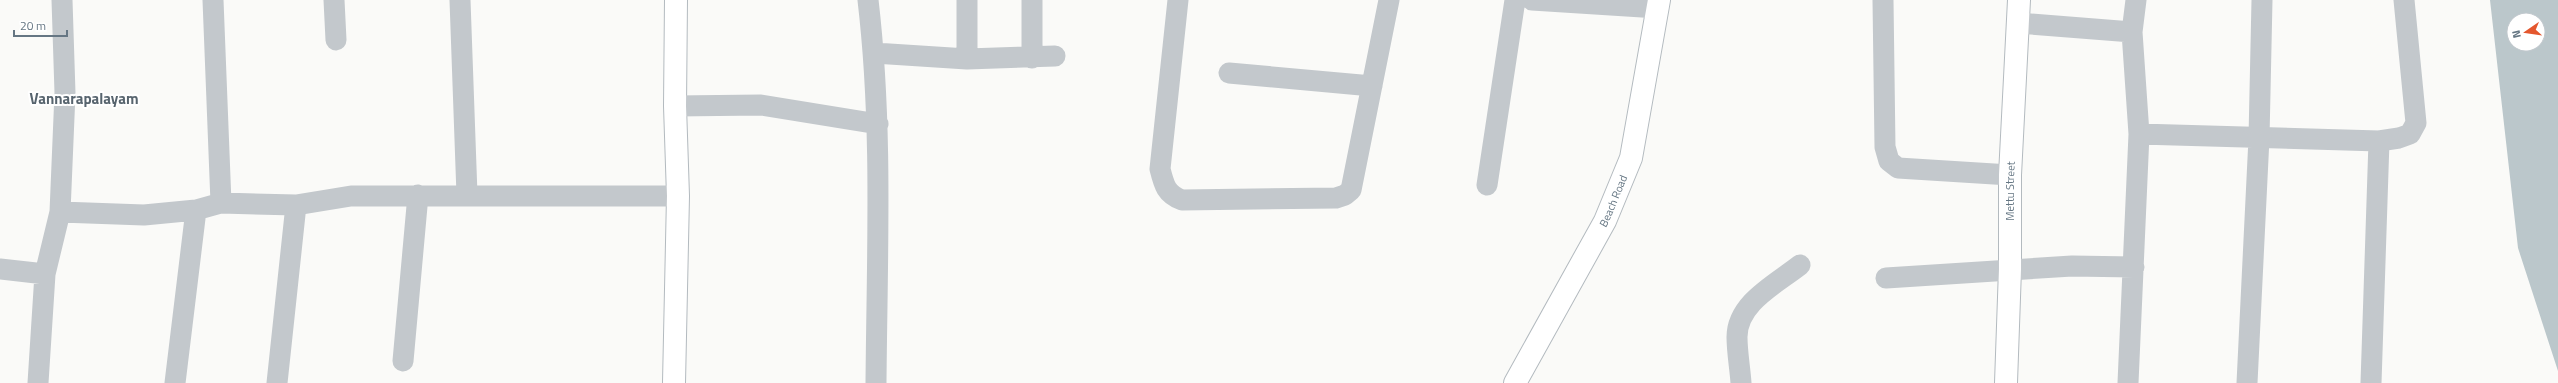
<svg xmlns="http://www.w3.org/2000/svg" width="2558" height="383" font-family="'Titillium Web',sans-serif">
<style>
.water{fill:#bbc7cb;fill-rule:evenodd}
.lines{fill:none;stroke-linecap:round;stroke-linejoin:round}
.secondary-casing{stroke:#b3babf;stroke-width:24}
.street{stroke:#c3c8cc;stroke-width:21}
.secondary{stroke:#fff;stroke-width:22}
.labels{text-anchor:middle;stroke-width:4;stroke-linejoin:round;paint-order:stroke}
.street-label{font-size:11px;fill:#657683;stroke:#fff}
.district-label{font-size:15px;font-weight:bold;fill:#57646e;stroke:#fff}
</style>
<rect width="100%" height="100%" fill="#fafaf8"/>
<path class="water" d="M2490,0H2558V371L2518,248ZM2514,20H2538V44H2514Z"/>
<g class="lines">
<g class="secondary-casing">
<g id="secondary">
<path d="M674,383L678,196L675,106L676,0"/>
<path id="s1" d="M1515,383L1605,221L1631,158L1659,0"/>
<path id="s2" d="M2006,383L2010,269V175L2019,0"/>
</g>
</g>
<path class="street" d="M213,0L221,203
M334,0L336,40
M460,0L467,195
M868,0C883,127 877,255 876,383
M967,0V59
M1032,0V58
M1178,0L1160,169C1164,185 1166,194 1182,200L1336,198L1345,195L1351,190L1389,0
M1532,0L1658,8
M1883,0L1885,147L1889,161L1898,168L2010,175
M2018,23L2132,32
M874,53L967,59L1055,56
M1229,73L1372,86
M675,106L761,105L878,124
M2139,134L2379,141L2399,138L2410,134L2416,123L2404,0
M1487,185L1515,0
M60,212L144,215L196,210L221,203L296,205L351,196H678
M0,269L45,274
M1886,278L2072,266L2134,267
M403,361L418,195
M38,383L45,274L60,212L65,93L62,0
M175,383L196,210
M277,383L296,205
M1741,383C1740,368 1737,352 1737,337C1737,303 1776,284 1800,265
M2128,383L2139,134L2132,32L2136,0
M2247,383L2259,138L2262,0
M2371,383L2379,141"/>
<use href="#secondary" class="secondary"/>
</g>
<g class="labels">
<g class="street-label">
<text dy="4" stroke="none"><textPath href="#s2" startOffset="192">Mettu Street</textPath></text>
<text dy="4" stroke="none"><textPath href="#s1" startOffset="207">Beach Road</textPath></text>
</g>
<g class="district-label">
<text x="84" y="104">Vannarapalayam</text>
</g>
</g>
<g transform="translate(2526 32) rotate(257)"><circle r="19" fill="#ffffff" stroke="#c1c8cd"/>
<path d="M0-3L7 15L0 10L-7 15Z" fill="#e4572e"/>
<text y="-6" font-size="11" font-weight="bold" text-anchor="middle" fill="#657683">N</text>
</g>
<path d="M14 30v6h53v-6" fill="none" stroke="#657683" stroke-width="2"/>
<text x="20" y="30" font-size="12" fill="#657683" stroke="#ffffff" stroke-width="3" paint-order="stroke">20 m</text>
</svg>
